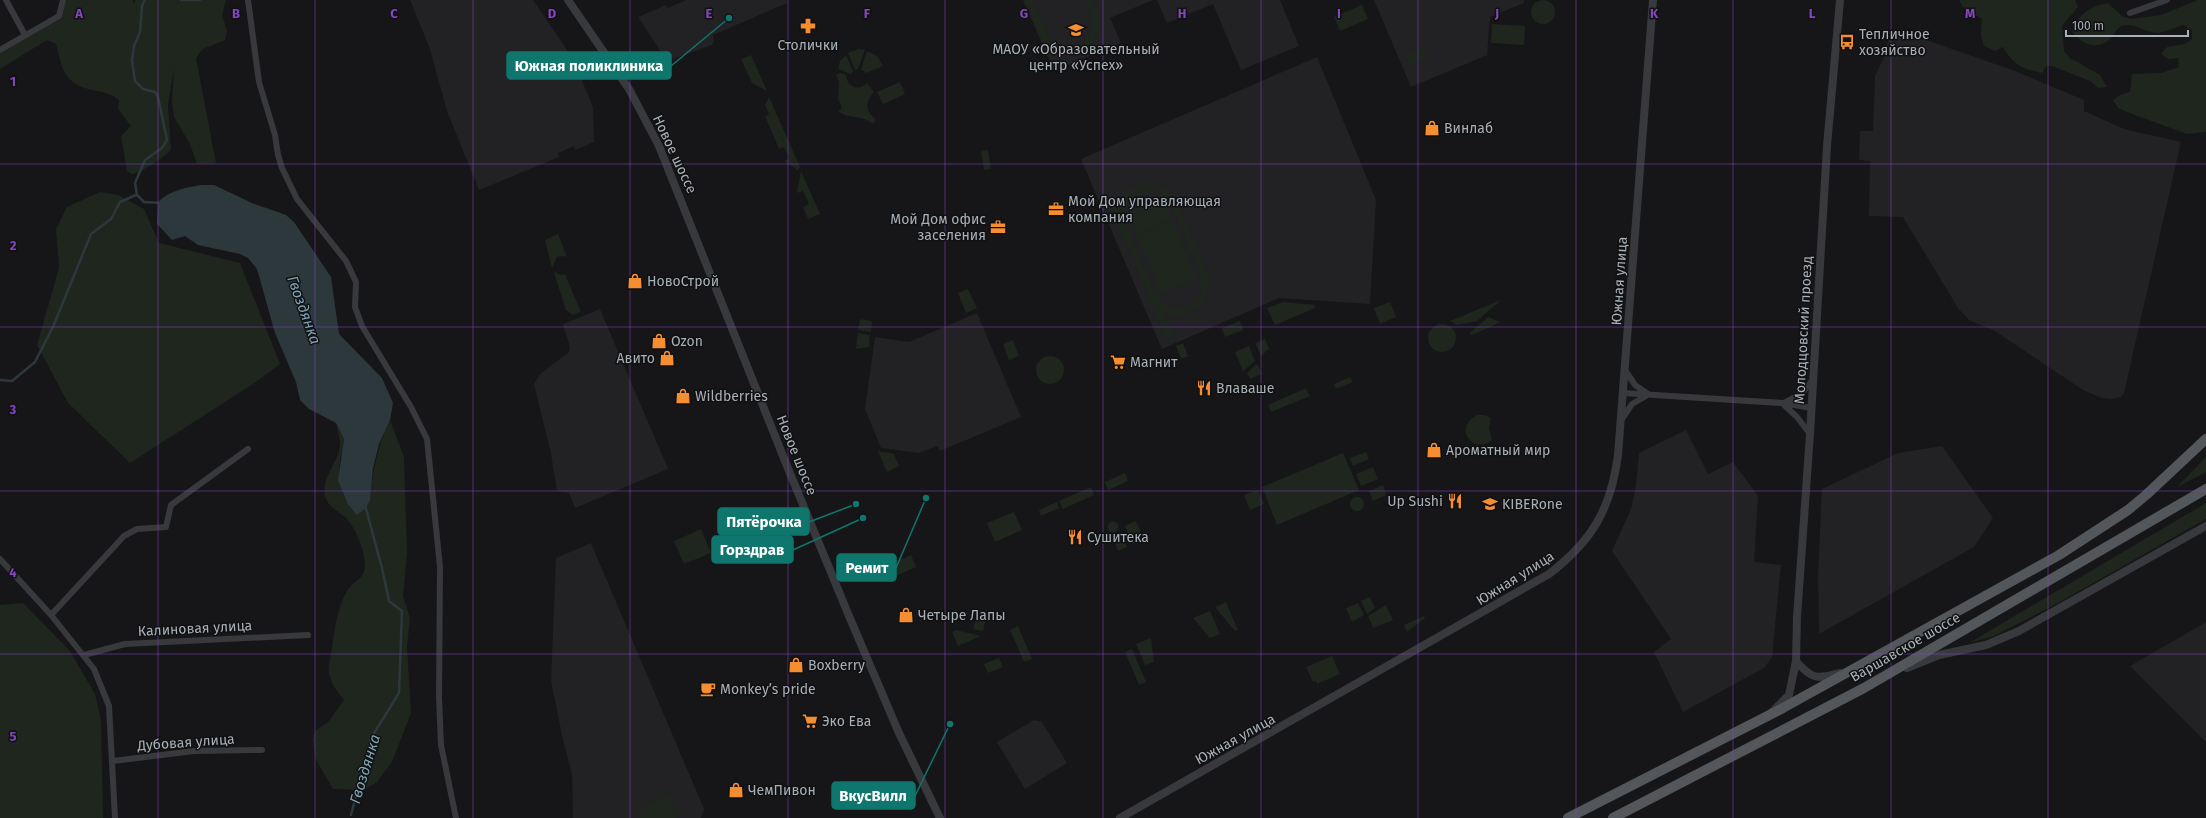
<svg xmlns="http://www.w3.org/2000/svg" width="2206" height="818" font-family="'Fira Sans',sans-serif">
<style>
.built{fill:#222225}
.green{fill:#1e261e;fill-rule:evenodd}
.water{fill:#2c383c}
.lines{fill:none;stroke-linecap:round;stroke-linejoin:round}
.stream{stroke:#2c383c;stroke-width:2.5}
.minor{stroke:#37393d;stroke-width:6}
.tertiary{stroke:#37393d;stroke-width:8}
.primary{stroke:#53575c;stroke-width:10}
.grid{fill:none;stroke:#8446be;stroke-width:1;stroke-opacity:0.55}
.labels{text-anchor:middle;stroke-width:3;stroke-linejoin:round;paint-order:stroke}
.poi-label{font-size:14px;fill:#a8b0b8;stroke:#111113;text-anchor:start}
.street-label{font-size:14px;fill:#a8b0b8;stroke:#111113}
.water-label{font-size:15px;font-style:italic;fill:#7ea5b4;stroke:#111113}
.grid-label{font-size:13px;text-anchor:middle;font-weight:bold;fill:#8446be;stroke:#111113;stroke-width:3;stroke-linejoin:round;paint-order:stroke}
.leader{fill:none;stroke:#0f766e;stroke-width:1.5}
.callout-dot{fill:#0f766e;stroke:#111113;stroke-width:1.5}
.callout{fill:#0f766e;stroke:#0f766e;stroke-width:1.5}
.callout-label{font-size:15px;text-anchor:middle;font-weight:bold;fill:#fff}
</style>
<rect width="100%" height="100%" fill="#161618"/>
<path class="built" d="M410,0H533L572,57L593,107L594,142L575,150L574,146L558,153L559,157L479,190L447,111L430,49Z
M686,0H786L787,3L713,35L714,39L712,45L667,61L638,17L666,5L668,8Z
M1023,0H1153L1110,18L1121,43L1054,71Z
M1157,0H1280L1299,46L1241,70L1213,4L1167,23Z
M1374,0H1524V3L1490,17L1487,55L1411,87Z
M1890,32L1918,37L2015,71L2084,100V111L2124,129L2181,142L2124,393L2121,397L2113,399L2102,398L2083,390L1995,331L1969,320L1958,308L1903,217L1869,216L1870,161L1859,160L1860,131H1873L1875,76L1884,57Z
M1317,57L1376,200L1370,304L1279,298L1162,349L1081,159Z
M600,309L668,469L575,508L569,493L557,491L551,454L534,384L540,374L569,352L570,347L563,324Z
M977,313L1021,417L940,451L937,446L919,453L881,448L865,409L875,337L909,342Z
M1686,430L1708,474L1733,462L1758,496L1754,562L1781,565L1772,657L1764,668L1683,712L1654,652L1671,639L1612,551L1631,509L1636,485L1639,453Z
M1942,446L1993,518L1974,547L1819,634L1818,574L1822,489L1898,453Z
M591,543L704,809L701,818H573L572,774L562,735L551,681L556,558Z
M2206,622V742L2130,666Z
M1034,720L1042,722L1067,763L1025,789L997,742Z"/>
<path class="green" d="M63,0H133V4L136,0H226L222,15L227,31L225,40L203,49L196,58L216,163L197,164L190,144L174,117L172,102L174,68L168,105L171,149C167,156 141,173 132,174L127,171L121,136L131,126L118,109L119,100C102,86 82,95 67,76C61,69 59,54 56,44L47,40L0,69V50L59,16Z
M1025,0H1031L1050,40C1066,53 1092,48 1093,23C1093,15 1089,7 1085,0H1092C1095,7 1099,13 1099,20C1101,48 1073,59 1052,49L1055,58L1051,60Z
M1959,0H2075L2078,7L2062,26L2064,51L2070,58L2100,75L2107,87L2098,88L2090,81L2052,66H2046L2042,73C2023,69 2013,65 2003,47L1995,51L1984,46L1981,35L1982,19L1963,7Z
M2198,0H2206V132L2187,134L2127,112L2118,108L2113,100L2120,95L2130,92L2132,74L2161,73L2179,67L2178,58L2168,59L2161,54L2167,47L2185,44L2192,39V30L2183,25C2175,27 2165,33 2156,33C2146,32 2137,25 2126,25C2117,26 2116,32 2111,38C2097,52 2081,44 2072,31C2077,15 2092,5 2108,3L2123,17L2132,19L2161,15Z
M1531 12a12 12 0 1 1 24 0a12 12 0 1 1-24 0Z
M1362,5L1368,19L1340,31L1334,17Z
M1492,24L1525,26L1524,45L1491,43Z
M1423,46L1428,58L1410,66L1405,54Z
M858,49L865,50L858,69L855,70L848,53Z
M867,51L877,56L883,66L866,73L861,69Z
M751,55L767,91L752,83L741,59Z
M846,55L853,71L851,74L838,69L840,61Z
M840,73L846,75C847,87 859,92 867,83L874,92C865,101 865,112 876,119L873,124C862,114 849,120 838,111L842,108L838,99L839,81L836,75Z
M900,82L905,94L883,104L877,92Z
M769,97L800,167L798,170L784,161L789,158L784,147L779,149L765,116L769,114L765,105Z
M988,150L991,169L984,170L981,151Z
M801,171L820,214L808,219L803,207L809,204L803,191L797,193Z
M1145,183L1162,186L1174,195L1208,274C1212,303 1193,323 1164,314L1173,336L1166,339L1108,200L1116,197L1119,203L1129,189ZM1149,191L1159,193L1170,202L1201,276V293C1190,310 1171,313 1157,297C1150,280 1123,225 1125,211C1127,198 1138,192 1149,191Z
M100,192L118,195L144,209L159,243L240,263L280,364L256,382L130,463L68,403L37,345L59,268L56,229L67,207Z
M1164,199L1172,219L1137,235L1128,214Z
M1173,221L1197,278L1161,293L1137,236Z
M558,234L567,257L562,256L557,257L552,268L545,240Z
M556,272L560,275L565,274L581,312L573,315L566,310L554,273Z
M968,289L977,308L966,313L958,293Z
M1501,300L1477,321L1457,325L1450,321Z
M1283,302L1314,305L1315,308L1275,325L1267,308Z
M1390,302L1396,317L1380,324L1374,308Z
M1488,317L1501,322L1472,335L1470,333Z
M860,319L872,321L871,332L858,330Z
M1240,321L1243,330L1225,337L1222,328Z
M1428 338a14 14 0 1 1 28 0a14 14 0 1 1-28 0Z
M858,333L870,335L869,347L856,349Z
M1265,339L1269,349L1261,356L1255,343Z
M1013,340L1019,356L1009,360L1003,344Z
M1183,343L1188,356L1181,359L1176,346Z
M1249,346L1255,361L1243,371L1235,352Z
M1036 370a14 14 0 1 1 28 0a14 14 0 1 1-28 0Z
M1257,364L1262,374L1250,379L1247,373Z
M1350,377L1353,382L1336,389L1334,384Z
M1306,388L1310,396L1271,412L1268,405Z
M1477,415H1484L1491,418L1489,428L1492,440C1474,456 1452,428 1477,415Z
M390,420L404,457L407,553L403,596L410,618L407,647L411,713L392,762L377,782L364,790L333,789L315,758L313,739L315,731L329,721L344,700C339,693 332,686 330,677C327,669 330,662 331,653C335,631 336,609 348,589C353,582 364,578 365,568C366,554 356,528 346,518C339,512 330,508 326,499C319,481 337,464 340,447C341,440 337,430 336,423L344,439C339,467 335,476 347,503L370,500C373,469 377,448 390,420Z
M878,451L894,454L899,466L887,472Z
M1366,452L1369,459L1353,466L1350,458Z
M1343,453L1359,490L1277,525L1262,487Z
M2206,457V472L2177,487Z
M1373,467L1378,479L1361,486L1356,474Z
M1125,473L1128,481L1108,490L1105,482Z
M1383,485L1386,495L1373,501L1369,491Z
M1091,487L1094,495L1063,509L1059,501Z
M1258,490L1264,504L1250,510L1244,495Z
M1350 504a7 7 0 1 1 14 0a7 7 0 1 1-14 0Z
M1057,502L1059,508L1041,516L1039,510Z
M2206,503V519L2058,603L1994,636L1969,643Z
M1014,512L1022,530L995,542L987,523Z
M1136,521L1143,539L1132,544L1125,526Z
M1107.5 527a5.5 5.5 0 1 1 11 0a5.5 5.5 0 1 1-11 0Z
M701,529L711,553L684,564L674,541Z
M1121,532L1127,547L1118,551L1112,536Z
M911,555L916,567L893,577L898,561Z
M1370,597L1375,608L1367,614L1361,601Z
M1226,602L1238,630L1235,631L1215,607Z
M23,603L70,651L95,694L101,720L103,818H0V605Z
M1358,603L1364,615L1352,622L1346,608Z
M1386,605L1393,620L1373,628L1368,616Z
M1210,611L1220,634L1210,638L1193,618Z
M982,612L987,613L983,631L973,629L976,618Z
M1424,616L1425,618L1407,632L1404,625Z
M1018,626L1032,659L1024,662L1010,630Z
M956,630L981,636L958,646L952,632Z
M1151,638L1154,662L1145,665L1136,644Z
M1132,649L1146,682L1139,685L1125,652Z
M1332,656L1340,674L1317,684L1316,681L1313,682L1306,667Z
M999,658L1003,667L988,673L984,664Z
M668,793L681,815L676,818H640L637,812Z"/>
<path class="water" d="M201,185H214L252,203L286,215L294,222L331,277L339,334L382,378L393,403L390,420L379,444L373,468L370,500L366,508L357,515L347,503L338,480L344,439L336,423L309,409L300,400L296,382L275,333L257,269L248,258L240,254L198,245L185,236L172,240L157,224L158,202C170,190 185,188 201,185Z"/>
<g class="lines">
<path class="stream" d="M145,0L142,6L140,32L134,46L132,61L135,81L143,89L155,92L158,97L167,140L162,148L145,160L135,183L137,195L144,202L161,203
M181,0H200
M0,380L12,381L35,362L53,327L91,234L111,219L120,202L136,195
M351,815L371,738L399,693L402,611L389,601L382,568L365,505"/>
<path class="minor" d="M6,0L25,35
M248,0L259,82L275,135L278,155L282,168L297,199L346,261L356,282L355,307L362,326L411,407L427,439L440,567L439,697L441,745L456,818
M2130,13L2167,0
M0,50L59,16L63,0
M1625,370L1635,385L1648,394
M1623,393L1782,403L1812,408
M1784,403L1801,394L1812,381
M1783,404L1797,417L1810,434
M1622,419L1632,404L1646,396
M0,559L51,615L94,669L109,706L115,818
M51,615L124,536L137,529L166,527L171,505L248,449
M84,655L125,644L308,635
M113,761L194,751L262,750"/>
<path class="tertiary" d="M568,0L629,89L659,146L787,466L849,616L899,733L940,818
M1796,661C1812,680 1817,679 1840,673
M1907,668L1939,655L1986,645L2019,631L2206,526
M1772,712L1789,695L1796,661L1797,617L1810,434L1827,146L1840,0
M1120,818L1549,574C1592,541 1611,509 1618,455L1653,0"/>
<path class="primary" d="M1568,818L1783,708L2059,555L2128,510L2146,495L2206,439
M1613,818L1864,688L2206,489"/>
</g>
<path class="grid" d="M158,0V818M315,0V818M473,0V818M630,0V818M788,0V818M945,0V818M1103,0V818M1261,0V818M1418,0V818M1576,0V818M1733,0V818M1891,0V818M2048,0V818M0,164H2206M0,327H2206M0,491H2206M0,654H2206"/>
<defs>
<g id="pharmacy-bare" transform="scale(1.2)"><path d="M-2-6h4v4h4v4h-4v4h-4v-4h-4v-4h4Z" fill="#f58e31" stroke="#111113" stroke-width="2.5" paint-order="stroke"/></g>
<g id="school-bare" transform="scale(1.2)"><path d="M0-5L7-2L0 1L-7-2ZM-4 1L0 2.5L4 1V4Q0 6-4 4Z" fill="#f58e31" stroke="#111113" stroke-width="2.5" paint-order="stroke"/></g>
<g id="bus-bare" transform="scale(1.2)"><path d="M-5-6H5V4H4V6H2V4H-2V6H-4V4H-5ZM-3.5-4V0h7V-4ZM-3.5 1.2v1.5H-2V1.2ZM2 1.2v1.5H3.5V1.2Z" fill="#f58e31" stroke="#111113" stroke-width="2.5" paint-order="stroke"/></g>
<g id="shop-bare" transform="scale(1.2)"><path d="M-5-2.5h2.3a2.7 3.5 0 0 1 5.4 0H5L5.5 6h-11ZM-1.5-2.5h3a1.5 2.3 0 0 0-3 0Z" fill="#f58e31" stroke="#111113" stroke-width="2.5" paint-order="stroke"/></g>
<g id="office-bare" transform="scale(1.2)"><path d="M-6-3h4V-5.5h4V-3h4V5H-6ZM-1-4.5V-3h2v-1.5ZM-6 0V1H6V0Z" fill="#f58e31" stroke="#111113" stroke-width="2.5" paint-order="stroke"/></g>
<g id="supermarket-bare" transform="scale(1.2)"><path d="M-6-5.5h2.5l.6 2H6L4.5 2H-2.5L-4.4-4H-6ZM-1.5 3.2a1.3 1.3 0 1 0 .1 0ZM3 3.2a1.3 1.3 0 1 0 .1 0Z" fill="#f58e31" stroke="#111113" stroke-width="2.5" paint-order="stroke"/></g>
<g id="restaurant-bare" transform="scale(1.2)"><path d="M-5-6h1v4h1v-4h1v4h1v-4h1v5L-1.5 .5V6h-2V.5L-5-1ZM5-6V6H3V1.5H1.5Q1.5-4 5-6Z" fill="#f58e31" stroke="#111113" stroke-width="2.5" paint-order="stroke"/></g>
<g id="cafe-bare" transform="scale(1.2)"><path d="M-5.5-4.5H6V0H3Q3 3.5 0 3.5H-2.5Q-5.5 3.5-5.5 0ZM3-3.2v2h1.7v-2ZM-6 4.5H4V6H-6Z" fill="#f58e31" stroke="#111113" stroke-width="2.5" paint-order="stroke"/></g>
</defs>
<g fill-rule="evenodd">
<use href="#pharmacy-bare" x="808" y="26"/>
<use href="#school-bare" x="1076" y="30"/>
<use href="#bus-bare" x="1847" y="42"/>
<use href="#shop-bare" x="1432" y="128"/>
<use href="#office-bare" x="1056" y="209"/>
<use href="#office-bare" x="998" y="227"/>
<use href="#shop-bare" x="635" y="281"/>
<use href="#shop-bare" x="659" y="341"/>
<use href="#shop-bare" x="667" y="358"/>
<use href="#supermarket-bare" x="1118" y="362"/>
<use href="#restaurant-bare" x="1204" y="388"/>
<use href="#shop-bare" x="683" y="396"/>
<use href="#shop-bare" x="1434" y="450"/>
<use href="#restaurant-bare" x="1455" y="501"/>
<use href="#school-bare" x="1490" y="504"/>
<use href="#restaurant-bare" x="1075" y="537"/>
<use href="#shop-bare" x="906" y="615"/>
<use href="#shop-bare" x="796" y="665"/>
<use href="#cafe-bare" x="708" y="689"/>
<use href="#supermarket-bare" x="810" y="721"/>
<use href="#shop-bare" x="736" y="790"/>
</g>
<g class="labels">
<g class="poi-label">
<text x="1859" y="39">Тепличное<tspan x="1859" dy="16">хозяйство</tspan></text>
<text x="808" y="50" text-anchor="middle">Столички</text>
<text x="1076" y="54" text-anchor="middle">МАОУ «Образовательный<tspan x="1076" dy="16">центр «Успех»</tspan></text>
<text x="1444" y="133">Винлаб</text>
<text x="1068" y="206">Мой Дом управляющая<tspan x="1068" dy="16">компания</tspan></text>
<text x="986" y="224" text-anchor="end">Мой Дом офис<tspan x="986" dy="16">заселения</tspan></text>
<text x="647" y="286">НовоСтрой</text>
<text x="671" y="346">Ozon</text>
<text x="655" y="363" text-anchor="end">Авито</text>
<text x="1130" y="367">Магнит</text>
<text x="1216" y="393">Влаваше</text>
<text x="695" y="401">Wildberries</text>
<text x="1446" y="455">Ароматный мир</text>
<text x="1443" y="506" text-anchor="end">Up Sushi</text>
<text x="1502" y="509">KIBERone</text>
<text x="1087" y="542">Сушитека</text>
<text x="918" y="620">Четыре Лапы</text>
<text x="808" y="670">Boxberry</text>
<text x="720" y="694">Monkey’s pride</text>
<text x="822" y="726">Эко Ева</text>
<text x="748" y="795">ЧемПивон</text>
</g>
<g class="street-label">
<text transform="translate(675 154) rotate(65)" y="5">Новое шоссе</text>
<text transform="translate(1619 281) rotate(-86)" y="5">Южная улица</text>
<text transform="translate(1803 330) rotate(-87)" y="5">Молодцовский проезд</text>
<text transform="translate(797 455) rotate(68)" y="5">Новое шоссе</text>
<text transform="translate(1515 578) rotate(-32)" y="5">Южная улица</text>
<text transform="translate(195 628) rotate(-3)" y="5">Калиновая улица</text>
<text transform="translate(1905 647) rotate(-30)" y="5">Варшавское шоссе</text>
<text transform="translate(1235 739) rotate(-29)" y="5">Южная улица</text>
<text transform="translate(186 742) rotate(-4)" y="5">Дубовая улица</text>
</g>
<g class="water-label">
<text transform="translate(304 310) rotate(70)" y="5">Гвоздянка</text>
<text transform="translate(365 769) rotate(-73)" y="5">Гвоздянка</text>
</g>
</g>
<g class="grid-label">
<text x="79" y="18">A</text>
<text x="236" y="18">B</text>
<text x="394" y="18">C</text>
<text x="552" y="18">D</text>
<text x="709" y="18">E</text>
<text x="867" y="18">F</text>
<text x="1024" y="18">G</text>
<text x="1182" y="18">H</text>
<text x="1339" y="18">I</text>
<text x="1497" y="18">J</text>
<text x="1654" y="18">K</text>
<text x="1812" y="18">L</text>
<text x="1970" y="18">M</text>
<text x="13" y="86">1</text>
<text x="13" y="250">2</text>
<text x="13" y="414">3</text>
<text x="13" y="577">4</text>
<text x="13" y="741">5</text>
</g>
<path class="leader" d="M729 18L671 66M856 504L809 522M863 518L793 550M926 498L896 568M950 724L915 796"/>
<g class="callout-dot">
<circle cx="729" cy="18" r="4"/>
<circle cx="856" cy="504" r="4"/>
<circle cx="863" cy="518" r="4"/>
<circle cx="926" cy="498" r="4"/>
<circle cx="950" cy="724" r="4"/>
</g>
<g class="callout">
<rect x="507" y="52" width="164" height="27" rx="4"/>
<rect x="718" y="508" width="91" height="27" rx="4"/>
<rect x="712" y="536" width="81" height="27" rx="4"/>
<rect x="837" y="554" width="59" height="27" rx="4"/>
<rect x="832" y="782" width="83" height="27" rx="4"/>
</g>
<g class="callout-label">
<text x="589" y="71">Южная поликлиника</text>
<text x="764" y="527">Пятёрочка</text>
<text x="752" y="555">Горздрав</text>
<text x="867" y="573">Ремит</text>
<text x="873" y="801">ВкусВилл</text>
</g>
<path d="M2066 30v6h122v-6" fill="none" stroke="#a8b0b8" stroke-width="2"/>
<text x="2072" y="30" font-size="12" fill="#a8b0b8" stroke="#111113" stroke-width="3" paint-order="stroke">100 m</text>
</svg>
